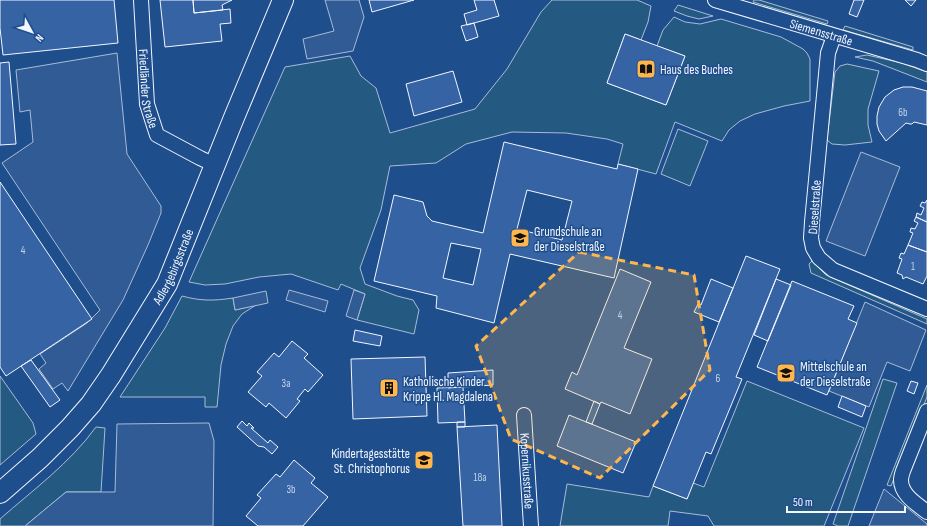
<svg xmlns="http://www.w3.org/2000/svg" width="927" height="526" font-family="'Sofia Sans Condensed',sans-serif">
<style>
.green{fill:#245a82;stroke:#a8bbd7}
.parking{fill:#305b95;stroke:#a8bbd7}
.building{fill:#3563a3;stroke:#f2f6ff;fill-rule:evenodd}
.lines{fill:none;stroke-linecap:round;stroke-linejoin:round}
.street-casing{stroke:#f2f6ff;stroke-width:16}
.secondary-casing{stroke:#f2f6ff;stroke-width:22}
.street{stroke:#1f4e8c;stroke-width:14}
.secondary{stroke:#1f4e8c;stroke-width:20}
.marked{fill:#ffb74d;fill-opacity:0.2;stroke:#ffb74d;stroke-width:3;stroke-dasharray:8 5;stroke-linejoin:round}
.labels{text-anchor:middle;stroke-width:3;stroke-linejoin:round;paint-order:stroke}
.number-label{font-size:11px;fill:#c3d1e8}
.street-label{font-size:13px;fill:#f2f6ff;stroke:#1f4e8c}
.poi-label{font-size:13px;fill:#f2f6ff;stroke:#1f4e8c;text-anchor:start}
</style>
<rect width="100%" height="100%" fill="#1f4e8c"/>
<path class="green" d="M552,0H637L651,6L648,22L641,40L625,34L607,83L666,105L685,56L657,46L663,30L674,17L685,22L700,24L721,19L781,37L803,49L807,53L810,59V101L784,106L755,114L740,121L729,130L722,141L675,122L656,174L618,164L623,144L607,139L566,133L512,132L466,144L436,163L390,166L381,210L360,268L365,284L397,296L413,300L419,310L414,334L357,320L365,294L341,284L338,290L291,274L259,277L225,284L205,285L189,282L285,67L350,56L361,76L376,88L390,133L475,109L507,69L541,12Z
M754,0H759L828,21L827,24L753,2Z
M678,5L713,16L699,19L687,16L674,11Z
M845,26L913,47V50L843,30Z
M867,55L902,63L927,72V82L873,61L855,57Z
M847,64L879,71L868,109V125L872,142L845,145L832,144L827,140L835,72L840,66Z
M678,129L708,141L690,186L661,174Z
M812,261L826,275L927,319V324L811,273L809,264Z
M182,296C200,301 214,301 233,298L235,310L256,305L242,314L233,326L226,344L221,365L217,407H205V397H120L165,328Z
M0,376L33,423L36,434L0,465Z
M883,379L897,383L848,526H838L833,524Z
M747,381L864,428L824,526H714L708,516L670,511L668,526H560L567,484L649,497L653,486L687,499L693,483L704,487Z
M927,385V397L891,486L887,485Z
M96,427L105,428L101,492H66L25,526H0V519C33,490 70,463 96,427Z"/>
<path class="parking" d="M325,0H359L364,17L353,51L307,59L303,39L334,31Z
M117,53L127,154L161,206V213L148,245L123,300L68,391L62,383L53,389L39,369L46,363L40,354L87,323L100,310L2,163L33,142L30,110L20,112L16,70Z
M861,152L900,167L865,256L826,241Z
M289,290L328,301L325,312L286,300Z
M354,290L365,294L357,320L346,316Z
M266,291L268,303L235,310L233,298Z
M865,302L926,330L910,371L887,362L869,407L829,391Z
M209,423L214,441L213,526H25L66,492H115L117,424Z
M884,489L927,524V526H869Z"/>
<path class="building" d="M0,0H114L118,43L3,55L0,28Z
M160,0H193L194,13L230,9L231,23L220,24L222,41L165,47Z
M193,0H232L222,5L223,10L194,13Z
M369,0H414L372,12Z
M474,0H494L499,16L467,25L464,14L477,10Z
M854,0H864L857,17L849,14Z
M905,0H916L911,6Z
M474,23L478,37L466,41L461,26Z
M625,34L685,56L666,105L607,83Z
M9,62L16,144L0,145V63Z
M453,71L462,102L414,116L406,84Z
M903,87H912L927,91V125L914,122L912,124H910L906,123L886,141L879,131L877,124V116L879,107L885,97L894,90Z
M504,142L617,169L618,164L638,169L614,278L510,254L494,323L436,308L437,296L374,281L394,195L423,202L427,216L432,221L483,233ZM527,190L572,201L562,240L517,229ZM451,243L481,249L473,285L443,278Z
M0,182L92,319L6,376L0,367Z
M927,200V222L916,217L917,213L921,215L924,208L920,206L922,202L925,203Z
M916,217L927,222V252L908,245L913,233L910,232L911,228L915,229L918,223L914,221Z
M908,245L927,252V276L923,284L906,277L903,279L902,275L897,273L902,259L899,258L901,253L904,254Z
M746,256L780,269L736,377L742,379L711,454L706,452L687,499L653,486Z
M620,269L651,282L624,348L652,359L630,414L601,402L600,404L565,389L572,372L577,375Z
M711,279L733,288L719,322L694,312L698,304L701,305Z
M776,279L791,285L768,341L754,335Z
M792,281L854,306L848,319L857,323L827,395L757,367Z
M355,330L382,336L380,346L353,341Z
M292,341L308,354L304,358L323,375L308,392L305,389L297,399L300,401L286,418L269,403L266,407L248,392L262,376L257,372L274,353L279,357Z
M425,357L427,416L353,419L351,359Z
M31,360L60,400L50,407L21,366Z
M493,370V385L448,388V373Z
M911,381L918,383L914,394L907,391Z
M463,387L465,422L438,423L437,388Z
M842,396L866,406L862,417L838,407Z
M594,401L600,404L592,424L586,422Z
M569,415L636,442L623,473L557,446Z
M242,421L247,426L249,423L254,428H251L268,443L270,440L278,447L272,454L264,447L258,446L237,427Z
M457,422H465V427H457Z
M497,425L502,526H463L457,427Z
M294,460L315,478L311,483L328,497L303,526H258L246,516L261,498L257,495L276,474L280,477Z"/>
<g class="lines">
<g class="street-casing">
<g id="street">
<path id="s1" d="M141,0L147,104L157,135L200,158L215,165"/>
<path id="s2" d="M715,0L917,60L927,64"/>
<path d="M834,36L828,53L812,222L811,238L813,248L819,258L833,270L927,309"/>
<path d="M927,411L903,471C902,474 901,477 901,480C901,495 917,504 927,512"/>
<path id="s3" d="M524,415L531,526"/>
</g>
</g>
<g class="secondary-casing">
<g id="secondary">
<path id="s4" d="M0,493L40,458L70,428L91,404L111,375L167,284L233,120L283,0"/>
</g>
</g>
<use href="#street" class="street"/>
<use href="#secondary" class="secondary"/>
</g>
<path class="marked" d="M579,252L694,275L710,370L600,478L511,439L476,346Z"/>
<defs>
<g id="library-square" transform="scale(1)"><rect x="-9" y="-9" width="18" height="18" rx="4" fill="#ffb74d" stroke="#1f4e8c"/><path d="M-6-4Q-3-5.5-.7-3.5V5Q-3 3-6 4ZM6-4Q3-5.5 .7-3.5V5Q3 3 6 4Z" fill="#111"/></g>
<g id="school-square" transform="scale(1)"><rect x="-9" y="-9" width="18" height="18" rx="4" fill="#ffb74d" stroke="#1f4e8c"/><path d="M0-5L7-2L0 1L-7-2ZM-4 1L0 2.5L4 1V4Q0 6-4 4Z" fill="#111"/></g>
<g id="building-square" transform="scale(1)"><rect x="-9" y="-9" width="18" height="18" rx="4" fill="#ffb74d" stroke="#1f4e8c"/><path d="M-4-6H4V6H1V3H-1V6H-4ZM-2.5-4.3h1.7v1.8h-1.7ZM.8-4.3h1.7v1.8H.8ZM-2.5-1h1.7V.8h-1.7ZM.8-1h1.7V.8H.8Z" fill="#111"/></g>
</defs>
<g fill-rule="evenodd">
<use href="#library-square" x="646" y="69"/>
<use href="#school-square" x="520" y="238"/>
<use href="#school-square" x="786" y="373"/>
<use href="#building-square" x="389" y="388"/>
<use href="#school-square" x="424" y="460"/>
</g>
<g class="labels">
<g class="number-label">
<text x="903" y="116">6b</text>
<text x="23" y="254">4</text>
<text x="913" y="270">1</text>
<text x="620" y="319">4</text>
<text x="718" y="382">6</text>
<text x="286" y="387">3a</text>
<text x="480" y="481">18a</text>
<text x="291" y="493">3b</text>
</g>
<g class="street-label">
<text dy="5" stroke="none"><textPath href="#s2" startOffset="111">Siemensstraße</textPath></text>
<text dy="5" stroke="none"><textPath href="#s1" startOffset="89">Friedländer Straße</textPath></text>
<text transform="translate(814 207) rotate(-86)" y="5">Dieselstraße</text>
<text dy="5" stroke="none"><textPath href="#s4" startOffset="288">Adlergebirgsstraße</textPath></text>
<text dy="5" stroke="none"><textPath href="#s3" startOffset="56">Kopernikusstraße</textPath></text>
</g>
<g class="poi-label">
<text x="660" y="74">Haus des Buches</text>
<text x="534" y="236">Grundschule an<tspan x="534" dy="15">der Dieselstraße</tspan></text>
<text x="800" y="371">Mittelschule an<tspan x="800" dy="15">der Dieselstraße</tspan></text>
<text x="403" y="386">Katholische Kinder<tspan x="403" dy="15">Krippe Hl. Magdalena</tspan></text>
<text x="410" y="458" text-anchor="end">Kindertagesstätte<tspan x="410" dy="15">St. Christophorus</tspan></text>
</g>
</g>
<g transform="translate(32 32) rotate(130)" stroke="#1f4e8c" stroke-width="3" paint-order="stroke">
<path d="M0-3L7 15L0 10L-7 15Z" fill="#f2f6ff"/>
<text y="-6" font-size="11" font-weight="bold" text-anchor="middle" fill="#f2f6ff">N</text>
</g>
<path d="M787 506v6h118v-6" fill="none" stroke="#f2f6ff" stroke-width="2"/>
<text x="793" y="506" font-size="12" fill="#f2f6ff" stroke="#1f4e8c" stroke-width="3" paint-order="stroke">50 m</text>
</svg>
